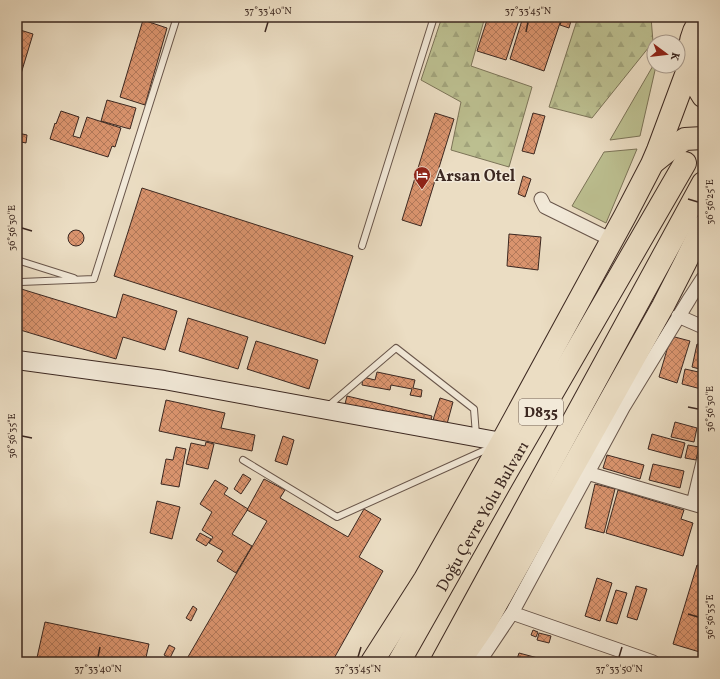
<svg xmlns="http://www.w3.org/2000/svg" width="720" height="679" font-family="Vollkorn,serif">
<style>
.green{fill:#bcbf90;stroke:#7c7458}
.forest{fill:url(#forest-firs);stroke:#7c7458}
.building{fill:url(#building-cross-hatch);stroke:#3c2821}
.lines{fill:none;stroke-linecap:round;stroke-linejoin:round}
.lane-casing{stroke:#68554a;stroke-width:8}
.street-casing{stroke:#68554a;stroke-width:15}
.secondary-casing{stroke:#3c2821;stroke-width:20}
.highway-casing{stroke:#3c2821;stroke-width:24}
.lane{stroke:#f2e9d8;stroke-width:6}
.street{stroke:#f2e9d8;stroke-width:13}
.secondary{stroke:#f2e9d8;stroke-width:18}
.highway{stroke:#ebddc3;stroke-width:22}
.ticks{fill:none;stroke:#3c2821;stroke-width:1.5}
.labels{text-anchor:middle;stroke-width:3;stroke-linejoin:round;paint-order:stroke}
.shield{fill:#f2e9d8;stroke:#736258;stroke-width:1}
.shield-label{font-size:15px;font-weight:bold;fill:#3c2821}
.poi-label{font-size:16px;font-weight:bold;fill:#3c2821;stroke:#f2e9d8;text-anchor:start}
.street-label{font-size:16px;fill:#3c2821;stroke:#f2e9d8}
.neatline{fill:none;stroke:#3c2821;stroke-width:1.5}
.ticks-label{font-size:10px;text-anchor:middle;fill:#3c2821}
</style>
<defs>
<pattern id="forest-firs" width="22" height="20" patternUnits="userSpaceOnUse"><rect width="22" height="20" fill="#bcbf90"/><path d="M5 1l3.5 6h-7zM16 11l3.5 6h-7z" fill="#a2a47c"/></pattern>
<pattern id="building-cross-hatch" width="8" height="8" patternUnits="userSpaceOnUse"><rect width="8" height="8" fill="#da946e"/><path d="M0 0l8 8M0 8l8-8" fill="none" stroke="#b2795a"/></pattern>
</defs>
<rect width="100%" height="100%" fill="#ebddc3"/>
<filter id="stains"><feTurbulence type="fractalNoise" baseFrequency=".005" numOctaves="4"/><feColorMatrix values="0 0 0 0 .2 0 0 0 0 .09 0 0 0 0 .02 0 0 0 .5 -.17"/></filter>
<radialGradient id="worn" r=".72"><stop offset=".6" stop-color="#630" stop-opacity="0"/><stop offset="1" stop-color="#630" stop-opacity=".3"/></radialGradient>
<path class="green" d="M654,64V66H656L640,136L610,140Z
M637,149L606,223L572,206L604,152Z"/>
<path class="forest" d="M442,17H485L471,66L532,87L509,167L451,150L461,102L421,80Z
M578,17H651L653,42L592,118L549,107Z"/>
<path class="building" d="M143,17H161L160,22Z
M488,17H520L506,60L477,51Z
M523,17H562L544,71L510,59Z
M563,17H572L569,28L560,25Z
M143,20L167,28L145,105L120,97Z
M17,29L33,34L17,87Z
M107,100L136,108L130,129L101,121Z
M61,111L79,117L73,136L80,138L87,117L121,128L115,147L112,146L108,157L50,139L55,123L56,124Z
M435,113L454,119L421,226L402,220Z
M533,113L545,116L534,154L522,151Z
M18,133L27,135L26,143L17,141Z
M523,176L531,179L525,197L518,194Z
M142,188L353,256L325,344L114,276Z
M68 238a8 8 0 1 1 16 0a8 8 0 1 1-16 0Z
M509,234L541,237L538,270L507,266Z
M18,288L116,318L123,294L177,311L165,350L123,337L116,359L17,329Z
M188,318L248,337L238,369L179,351Z
M671,336L690,341L677,383L659,377Z
M256,341L318,360L309,389L247,369Z
M697,344L703,345V370L692,367Z
M685,369L703,373V379L701,389L682,384Z
M377,372L415,380L413,388L422,390L421,397L410,395L412,389L391,385L390,390L362,385L363,377L375,380Z
M347,396L432,416L430,424L345,404Z
M440,398L453,402L447,424L433,420Z
M166,400L225,413L221,428L255,435L252,451L159,431Z
M675,422L697,428L694,442L671,437Z
M652,434L685,443L681,458L648,449Z
M283,436L294,440L287,465L275,461Z
M206,442L214,444L208,469L186,464L191,443L205,446Z
M688,445L699,447L696,460L685,458Z
M176,447L186,449L179,487L161,484L166,459L173,460Z
M607,455L644,465L640,479L603,468Z
M653,464L684,471L680,488L649,480Z
M243,474L251,479L241,494L234,489Z
M264,479L285,490L280,498L348,537L364,509L381,519L359,557L383,571L332,662H185L267,521L247,510Z
M215,480L228,488L224,494L248,509L232,534L252,546L236,573L217,561L223,551L209,543L213,537L202,530L212,512L200,504Z
M595,484L615,489L604,533L585,528Z
M618,490L684,510L681,519L693,523L683,556L606,533Z
M157,501L180,507L172,539L150,533Z
M200,533L211,539L206,546L196,540Z
M697,565L703,567V653L673,644Z
M597,578L612,583L600,621L585,616Z
M636,586L647,589L637,620L627,617Z
M616,590L627,593L617,624L606,621Z
M193,606L197,609L191,621L186,618Z
M45,622L149,644L145,662H36Z
M533,630L538,632L536,637L531,635Z
M539,633L551,636L549,643L537,640Z
M169,645L175,648L170,658L164,655Z
M519,653L553,662H516Z"/>
<g class="lines">
<g class="lane-casing">
<path id="lane" d="M362,246L434,17
M17,260L74,278
M17,283L21,282L94,279L177,17
M327,407L396,348L474,409L476,435
M243,460L337,517L492,447"/>
</g>
<g class="street-casing">
<path id="street" d="M541,199L545,207L612,240
M678,316L703,327
M587,473L703,507
M693,504L703,462
M512,613L653,662
M479,662L512,613L624,406L690,298L703,278"/>
</g>
<g class="secondary-casing">
<path id="secondary" d="M17,360L164,380L502,442"/>
</g>
<g class="highway-casing">
<g id="highway">
<path d="M703,17C688,34 685,62 695,82C697,87 700,91 703,96"/>
<path d="M654,162L669,150L685,139L703,138"/>
<path d="M372,662L425,579L502,442L625,216L652,164L658,150L690,64"/>
<path id="s1" d="M399,662L507,471L685,163"/>
<path d="M442,662L703,183"/>
<path d="M459,662L485,624L663,306L685,263L703,226"/>
</g>
</g>
<use href="#lane" class="lane"/>
<use href="#street" class="street"/>
<use href="#secondary" class="secondary"/>
<use href="#highway" class="highway"/>
</g>
<path class="ticks" d="M265,32L268,22M526,32L528,22M688,199L698,202M22,228L32,231M688,407L698,409M22,436L32,438M688,614L698,617M98,657L100,647M358,657L361,647M619,657L622,647"/>
<defs>
<g id="hotel-pin" transform="scale(0.9)"><path d="M0 17L-7.5 6A9.5 9.5 0 1 1 7.5 6Z" fill="#8f2418" stroke="#f2e9d8"/><path d="M-6-4.5h1.5V1H6V5H4.5V3h-9V5H-6ZM-4 0a1.8 1.8 0 1 1 3.6 0ZM.5 0V-2.5h3Q6-2.5 6 0Z" fill="#fff"/></g>
</defs>
<g fill-rule="evenodd">
<use href="#hotel-pin" x="422" y="175"/>
</g>
<g class="labels">
<rect class="shield" x="519" y="399" width="44" height="26" rx="3"/>
<g class="shield-label">
<text x="541" y="417">D835</text>
</g>
<g class="poi-label">
<text x="435" y="181">Arsan Otel</text>
</g>
<g class="street-label">
<text dy="6" stroke="none"><textPath href="#s1" startOffset="168">Doğu Çevre Yolu Bulvarı</textPath></text>
</g>
</g>
<rect width="720" height="679" fill="none" stroke="#ebddc3" stroke-width="44"/>
<g transform="translate(666 54) rotate(105)"><circle r="19" fill="#f2e9d8" stroke="#a99c8f"/>
<path d="M0-3L7 15L0 10L-7 15Z" fill="#8f2418"/>
<text y="-6" font-size="11" font-weight="bold" text-anchor="middle" fill="#3c2821">K</text>
</g>
<rect x="22" y="22" width="676" height="635" class="neatline"/>
<g class="ticks-label">
<text x="268" y="14">37°33'40"N</text>
<text x="528" y="14">37°33'45"N</text>
<text transform="translate(709 202) rotate(-90)" y="4">36°56'25"E</text>
<text transform="translate(11 228) rotate(-90)" y="4">36°56'30"E</text>
<text transform="translate(709 409) rotate(-90)" y="4">36°56'30"E</text>
<text transform="translate(11 436) rotate(-90)" y="4">36°56'35"E</text>
<text transform="translate(709 617) rotate(-90)" y="4">36°56'35"E</text>
<text x="98" y="672">37°33'40"N</text>
<text x="358" y="672">37°33'45"N</text>
<text x="619" y="672">37°33'50"N</text>
</g>
<rect width="100%" height="100%" filter="url(#stains)"/>
<rect width="100%" height="100%" fill="url(#worn)"/>
</svg>
